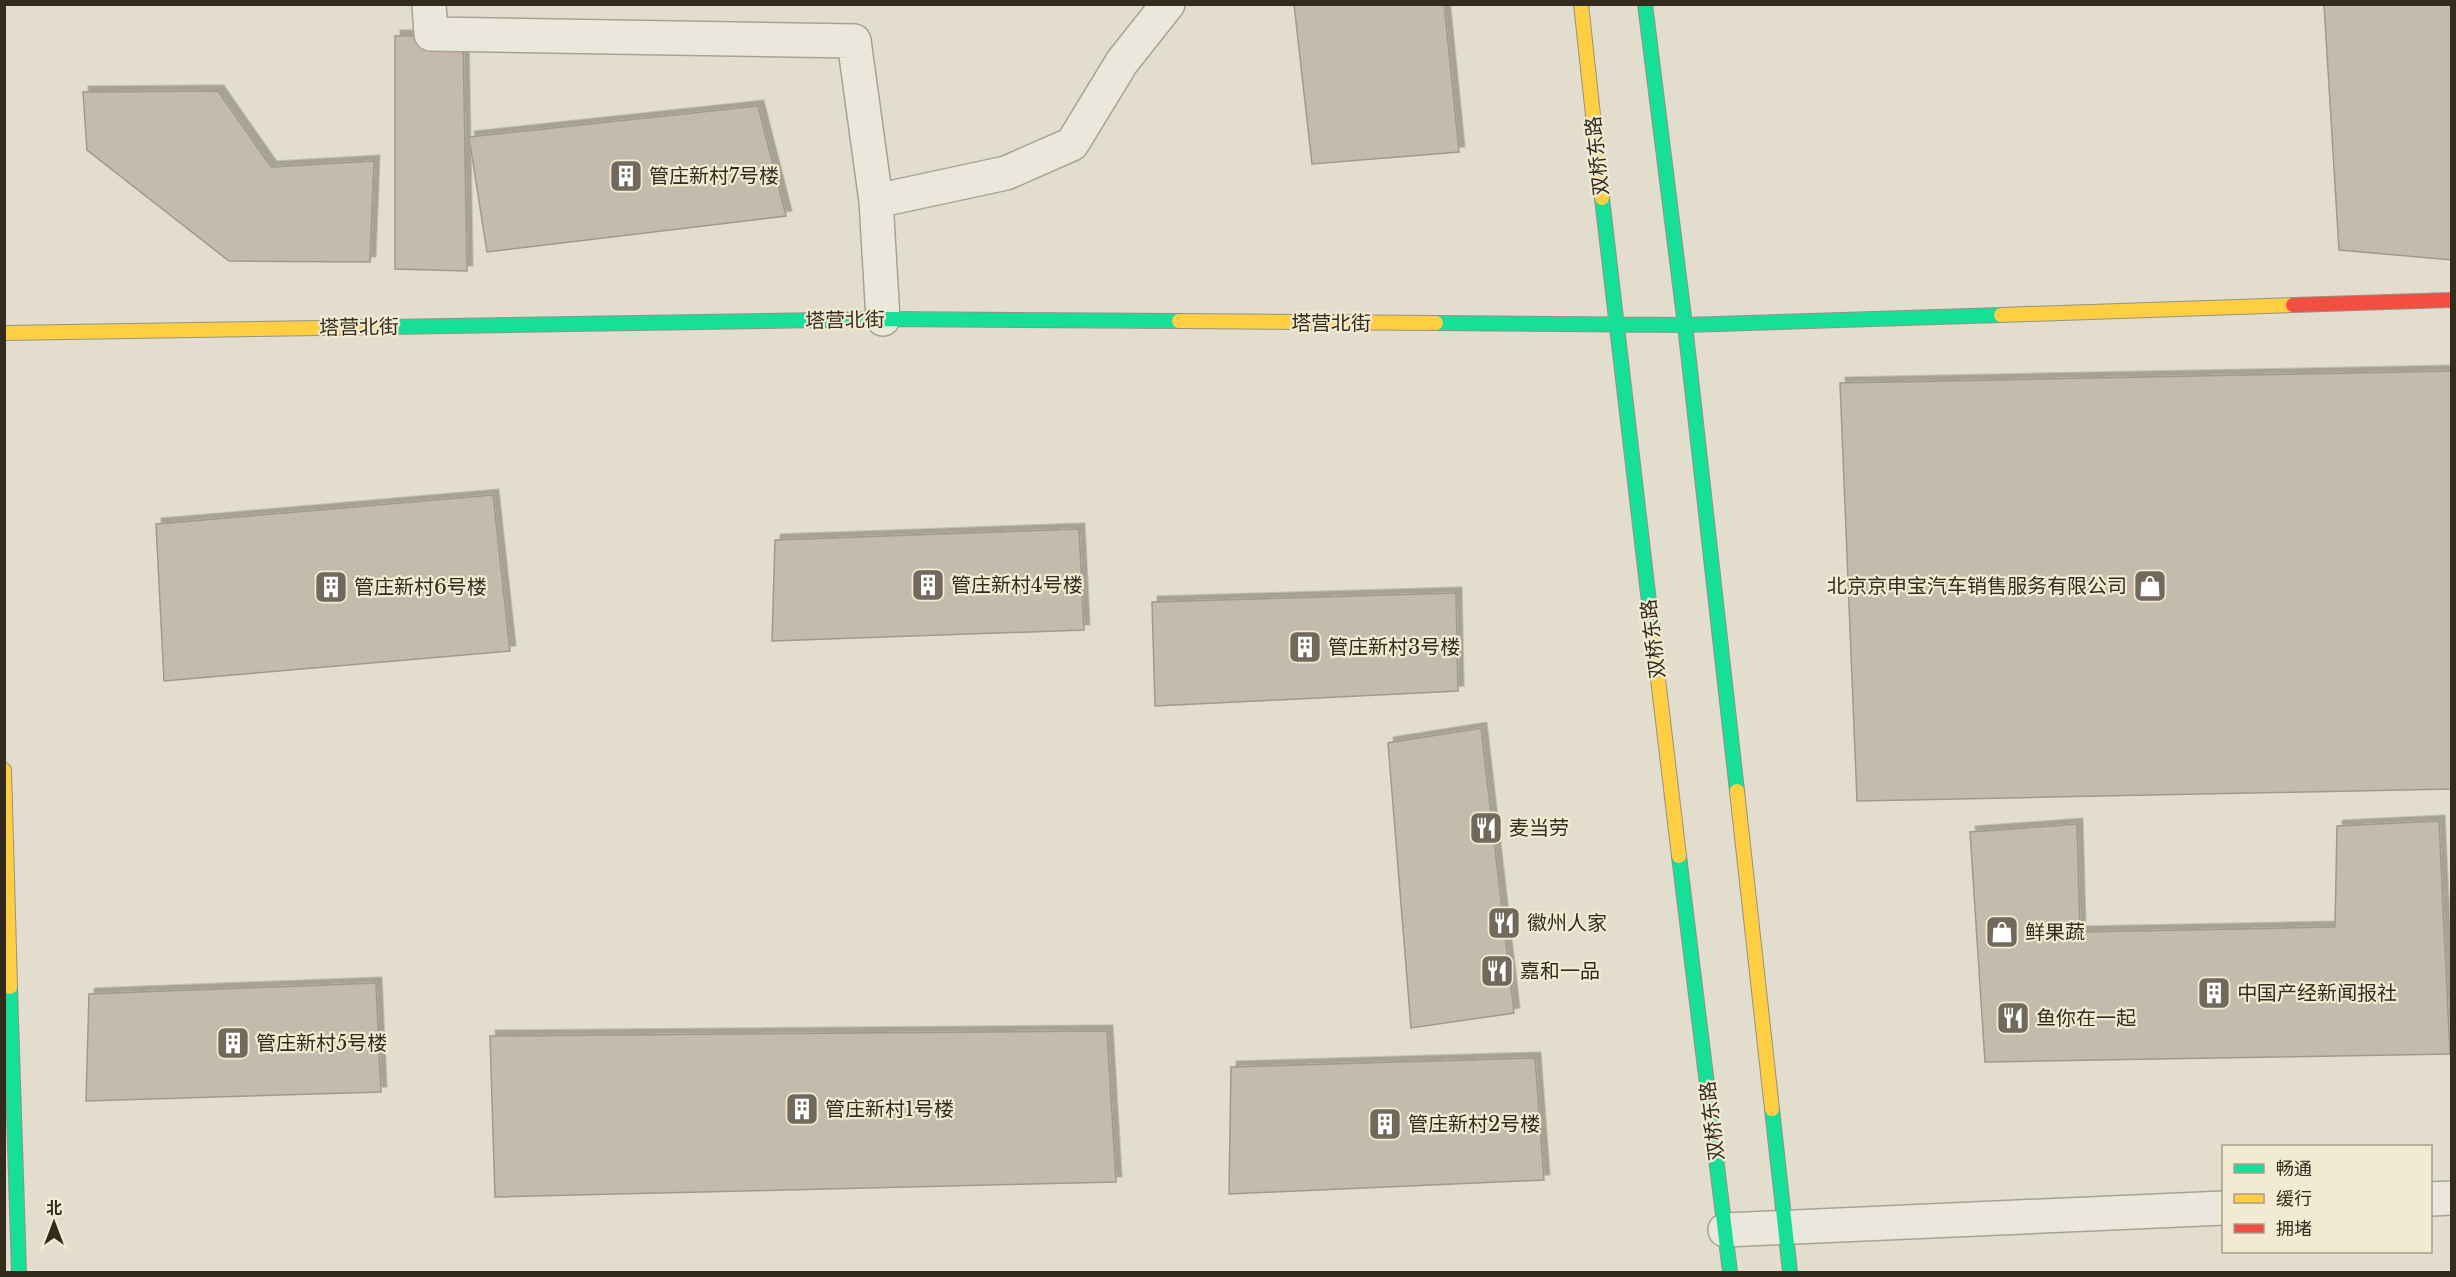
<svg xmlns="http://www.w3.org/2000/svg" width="2456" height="1277" font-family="'Libre Baskerville','Noto Sans SC',serif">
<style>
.building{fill:#c5bbad;stroke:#a1998c;stroke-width:1.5;filter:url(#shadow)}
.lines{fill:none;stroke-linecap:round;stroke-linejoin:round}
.street-casing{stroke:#a7a296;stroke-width:36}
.fast-casing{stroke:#979185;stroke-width:16}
.slow-casing{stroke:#979185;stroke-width:16}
.jam-casing{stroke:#979185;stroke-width:16}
.street{stroke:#eae7dd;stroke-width:33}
.fast{stroke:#16e098;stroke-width:14}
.slow{stroke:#ffcf43;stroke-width:14}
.jam{stroke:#f24e42;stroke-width:14}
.labels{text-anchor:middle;stroke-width:4.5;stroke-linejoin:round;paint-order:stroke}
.street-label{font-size:20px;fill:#342a1e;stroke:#f2ebd2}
.poi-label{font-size:20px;fill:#342a1e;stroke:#f2ebd2;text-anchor:start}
</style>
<defs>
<filter id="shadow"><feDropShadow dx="5.5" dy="-5.5" stdDeviation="0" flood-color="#0004"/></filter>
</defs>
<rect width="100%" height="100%" fill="#e2ddcc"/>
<path class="building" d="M1294,4H1444L1459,152L1312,164Z
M2324,4H2452V260L2339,250Z
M395,36H463L467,271L395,269Z
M218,91L271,167L374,161L370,262L229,261L87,150L83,92Z
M758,106L786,216L487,252L469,137Z
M758,106L786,216L487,252L469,137Z
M2452,371V789L1857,801L1840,383Z
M493,495L510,651L164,681L156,524Z
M1079,529L1084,630L772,641L775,540Z
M1456,593L1458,691L1155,706L1152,602Z
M1481,728L1514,1013L1411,1028L1388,743Z
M2439,821L2450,1054L1985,1062L1970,832L2077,824L2080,932L2335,927L2337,826Z
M376,983L381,1092L86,1101L89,994Z
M1107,1031L1116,1182L495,1197L490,1036Z
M1535,1058L1544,1180L1229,1194L1231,1067Z"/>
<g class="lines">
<g class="street-casing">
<path id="street" d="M429,4L431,34L854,41L876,201L883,319
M876,201L1006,173L1072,144L1122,62L1168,4
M2430,1199L2452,1198
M1725,1230L2224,1208"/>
</g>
<g class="fast-casing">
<path id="fast" d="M1645,4L1685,325L1737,791
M1602,198L1652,628
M1436,323L1685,325L2001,315
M388,327L883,319L1179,321
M1679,856L1730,1272
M10,987L19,1272
M1772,1109L1790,1272"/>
</g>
<g class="slow-casing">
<path id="slow" d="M1581,4L1602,198
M2001,315L2293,305
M1179,321L1436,323
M4,333L388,327
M1652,628L1679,856
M4,770L10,987
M1737,791L1772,1109"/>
</g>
<g class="jam-casing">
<path id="jam" d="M2293,305L2452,300"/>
</g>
<use href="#street" class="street"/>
<use href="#fast" class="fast"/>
<use href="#slow" class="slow"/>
<use href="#jam" class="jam"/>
</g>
<defs>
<g id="building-square" transform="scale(1.725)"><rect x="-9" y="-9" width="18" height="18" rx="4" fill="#71695b" stroke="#f2ebd2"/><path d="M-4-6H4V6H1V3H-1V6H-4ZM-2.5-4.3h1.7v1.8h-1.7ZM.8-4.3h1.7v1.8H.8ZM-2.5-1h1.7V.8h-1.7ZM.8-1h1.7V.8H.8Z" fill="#fff"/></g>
<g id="shop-square" transform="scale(1.725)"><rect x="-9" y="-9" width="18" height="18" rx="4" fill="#71695b" stroke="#f2ebd2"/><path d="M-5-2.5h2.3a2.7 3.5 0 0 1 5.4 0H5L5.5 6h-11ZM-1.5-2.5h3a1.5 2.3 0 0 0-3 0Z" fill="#fff"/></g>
<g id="restaurant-square" transform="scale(1.725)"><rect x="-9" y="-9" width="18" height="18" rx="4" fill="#71695b" stroke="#f2ebd2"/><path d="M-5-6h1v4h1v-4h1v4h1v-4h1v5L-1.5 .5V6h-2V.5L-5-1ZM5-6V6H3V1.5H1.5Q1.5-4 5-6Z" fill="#fff"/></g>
</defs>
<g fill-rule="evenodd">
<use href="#building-square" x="626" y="176"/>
<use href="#building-square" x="928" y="585"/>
<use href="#shop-square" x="2150" y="586"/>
<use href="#building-square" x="331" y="587"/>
<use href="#building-square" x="1305" y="647"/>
<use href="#restaurant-square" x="1486" y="828"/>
<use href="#restaurant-square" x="1504" y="923"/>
<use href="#shop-square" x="2002" y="932"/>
<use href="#restaurant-square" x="1497" y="971"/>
<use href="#building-square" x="2214" y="993"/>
<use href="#restaurant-square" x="2013" y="1018"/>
<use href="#building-square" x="233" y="1043"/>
<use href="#building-square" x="802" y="1109"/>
<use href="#building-square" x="1385" y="1124"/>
</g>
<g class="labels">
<g class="street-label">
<text transform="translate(1597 156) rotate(-96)" y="7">双桥东路</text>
<text transform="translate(845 320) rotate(-1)" y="7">塔营北街</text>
<text x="1331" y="330">塔营北街</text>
<text transform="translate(359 327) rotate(-1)" y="7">塔营北街</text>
<text transform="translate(1653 639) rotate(-97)" y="7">双桥东路</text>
<text transform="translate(1712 1121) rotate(-97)" y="7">双桥东路</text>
</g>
<g class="poi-label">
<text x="649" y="183">管庄新村7号楼</text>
<text x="951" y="592">管庄新村4号楼</text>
<text x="2127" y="593" text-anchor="end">北京京申宝汽车销售服务有限公司</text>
<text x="354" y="594">管庄新村6号楼</text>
<text x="1328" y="654">管庄新村3号楼</text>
<text x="1509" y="835">麦当劳</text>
<text x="1527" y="930">徽州人家</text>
<text x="2025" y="939">鲜果蔬</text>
<text x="1520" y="978">嘉和一品</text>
<text x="2237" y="1000">中国产经新闻报社</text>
<text x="2036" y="1025">鱼你在一起</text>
<text x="256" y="1050">管庄新村5号楼</text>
<text x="825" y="1116">管庄新村1号楼</text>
<text x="1408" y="1131">管庄新村2号楼</text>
</g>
</g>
<rect width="2456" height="1277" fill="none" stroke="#342a1e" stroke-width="12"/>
<rect x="2222" y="1145" width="210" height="108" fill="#f2ebd2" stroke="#a69e8a" stroke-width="1.5"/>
<rect x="2234" y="1164" width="30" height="9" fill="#16e098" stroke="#a69e8a" stroke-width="1.5"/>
<text x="2276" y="1175" font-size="18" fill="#342a1e">畅通</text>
<rect x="2234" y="1194" width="30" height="9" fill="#ffcf43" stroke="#a69e8a" stroke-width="1.5"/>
<text x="2276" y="1205" font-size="18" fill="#342a1e">缓行</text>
<rect x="2234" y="1224" width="30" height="9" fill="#f24e42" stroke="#a69e8a" stroke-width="1.5"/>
<text x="2276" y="1235" font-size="18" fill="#342a1e">拥堵</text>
<g transform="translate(54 1223)" stroke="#f2ebd2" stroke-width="4.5" paint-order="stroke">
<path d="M0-4.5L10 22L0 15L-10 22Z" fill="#342a1e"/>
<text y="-9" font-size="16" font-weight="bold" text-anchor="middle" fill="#342a1e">北</text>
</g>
</svg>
